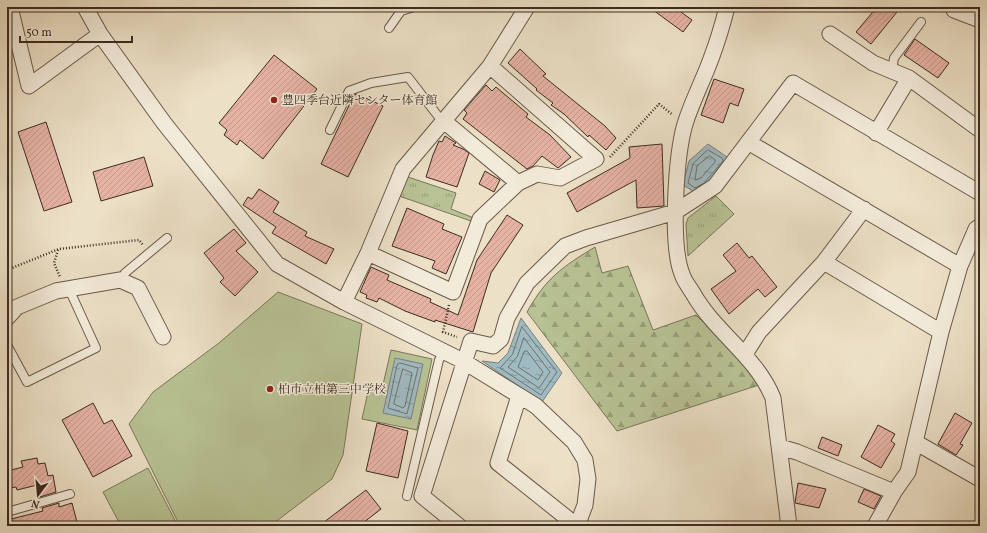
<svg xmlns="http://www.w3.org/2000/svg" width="987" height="533" font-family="Vollkorn,'Noto Serif JP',serif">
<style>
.forest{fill:url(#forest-firs);stroke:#7a775a}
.park{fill:url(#park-tufts);stroke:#7a775a}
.garden{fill:#b8c294;stroke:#7a775a}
.water{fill:url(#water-ripples);stroke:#788181}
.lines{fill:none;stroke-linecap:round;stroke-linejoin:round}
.shore{stroke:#6e7371;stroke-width:1}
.building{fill:url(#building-hatch);stroke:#3d2c21}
.lane-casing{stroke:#69594a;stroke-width:10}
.street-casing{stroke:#69594a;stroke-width:17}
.path{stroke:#3d2c21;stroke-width:2.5;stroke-dasharray:1 2;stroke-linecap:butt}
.lane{stroke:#f3ebda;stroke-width:8}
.street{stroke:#f3ebda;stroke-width:15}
.poi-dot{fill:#8f2418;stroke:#f3ebda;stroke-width:1.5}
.labels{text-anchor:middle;stroke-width:3;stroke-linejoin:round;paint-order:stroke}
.poi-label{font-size:12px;fill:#3d2c21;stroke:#f3ebda;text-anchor:start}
</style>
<defs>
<pattern id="forest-firs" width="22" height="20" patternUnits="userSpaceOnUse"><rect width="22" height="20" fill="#b8c294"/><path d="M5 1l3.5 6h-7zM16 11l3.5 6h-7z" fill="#979e78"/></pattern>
<pattern id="park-tufts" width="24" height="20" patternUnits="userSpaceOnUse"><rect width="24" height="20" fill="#b8c294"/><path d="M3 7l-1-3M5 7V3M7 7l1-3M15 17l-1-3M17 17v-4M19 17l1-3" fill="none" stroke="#979e78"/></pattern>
<pattern id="water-ripples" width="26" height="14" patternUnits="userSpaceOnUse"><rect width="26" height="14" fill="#a0bac1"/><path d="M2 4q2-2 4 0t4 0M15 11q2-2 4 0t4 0" fill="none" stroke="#84979c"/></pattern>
<pattern id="building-hatch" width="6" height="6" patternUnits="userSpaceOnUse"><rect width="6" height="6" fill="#e6b2a4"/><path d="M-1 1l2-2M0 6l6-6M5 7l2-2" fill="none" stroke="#c6998d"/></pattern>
</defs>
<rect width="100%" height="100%" fill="#ece0c6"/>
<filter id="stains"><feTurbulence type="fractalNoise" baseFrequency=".005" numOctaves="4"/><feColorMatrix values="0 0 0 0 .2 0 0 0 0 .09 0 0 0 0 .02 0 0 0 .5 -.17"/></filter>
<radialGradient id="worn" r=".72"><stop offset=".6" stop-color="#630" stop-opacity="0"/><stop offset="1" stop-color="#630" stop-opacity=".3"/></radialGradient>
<path class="forest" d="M595,247L602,273L628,266L653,330L696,315L743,362L759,385L617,431L527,312C546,278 562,267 595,247Z"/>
<path class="park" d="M408,177L456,193L451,209L474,218L471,221L399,196Z
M716,196L734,214L688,256L686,224L688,218Z"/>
<path class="garden" d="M278,292L362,324L343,455L332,479L270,526H180L129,424L153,392L219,343Z
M391,350L432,359L417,430L362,419L369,387L382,389Z
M148,468L178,526H121L103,492Z"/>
<path class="water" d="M708,144L730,159L704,189L696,193L683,185L689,161Z
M521,318L562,373L542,402L482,361L498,363L508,353Z
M395,358L423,364L411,419L383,413Z"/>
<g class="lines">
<path class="shore" d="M708,150L722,158L723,161L704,183L695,188L688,183L693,164Z
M710,156L715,160V162L701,178L695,180L697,166Z
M522,327L557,372L541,395L500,368L512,355Z
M524,338L550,372L539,388L508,367L517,357Z
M527,351L543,372L538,380L518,367L524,352Z
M400,363L418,368L407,414L388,408L397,365Z
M403,369L412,373L405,406L403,408L394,404Z"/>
</g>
<path class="building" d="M649,7H674L692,20L683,32Z
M877,7H901L871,44L856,32Z
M915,39L949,63L938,78L904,55Z
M520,49L546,74L543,76L605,126L616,138L606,150L589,135L588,137L564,114L551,105L553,103L536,90L537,89L508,63Z
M274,55L317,89L263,159L240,140L237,145L224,135L227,130L219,123Z
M714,79L744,89L738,106L730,103L723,123L701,115Z
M486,85L492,91L496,87L528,114L526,117L550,135L571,157L558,168L542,156L533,166L527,169L463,119L467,113L464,110Z
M357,94L383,106L348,177L321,164L354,95Z
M46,122L72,202L44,211L18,132Z
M445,136L456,143L453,145L463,149L469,153L457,187L426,177L433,155L439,141L442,142Z
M662,144L664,206L637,208L636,180L577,212L567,193L630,158L629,147Z
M144,157L153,186L101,201L93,172Z
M485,171L500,180L494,192L479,184Z
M259,189L279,202L273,212L307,232L305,236L334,249L326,264L272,233L276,227L243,205L248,197L252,199Z
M407,208L444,224L442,229L462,237L446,274L432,268L435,261L392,246Z
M507,215L523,225L491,273L473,332L435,320V322L405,311L379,298L377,302L366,298L367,295L360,292L371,267L389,275L387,280L431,299L430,302L458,315L477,260Z
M234,229L246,243L236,251L258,272L235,296L220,282L224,278L204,253Z
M737,243L749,258L752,256L777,287L765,297L758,289L729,314L711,289L736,271L723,255Z
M93,403L104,424L112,420L132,456L93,477L62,420Z
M955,413L972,423L960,444L963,445L956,455L938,444Z
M377,423L408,431L398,478L366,471Z
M878,425L895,434L891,441L895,444L881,468L861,457Z
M822,437L842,445L838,456L818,448Z
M37,458L38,464L45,463L48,476L53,475L56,492L40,497L37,485L17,490L16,487L9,488L7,471L23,467L21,461Z
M798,483L826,489L819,508L795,503Z
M864,489L881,496L874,509L858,502Z
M366,490L381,509L359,526H319Z
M59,503V507L72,503L78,526H7V520L43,511L42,508Z"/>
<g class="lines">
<g class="lane-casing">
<path id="lane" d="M389,28L401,11L414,7
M892,71L894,58L921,22
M330,130L349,91L371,83L408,77L438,116L445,122
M120,280L125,273L167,238
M7,345L27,382L96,348L69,289
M407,496L439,360L444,352
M7,512L70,494"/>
</g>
<g class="street-casing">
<path id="street" d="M10,7L29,86L100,34
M85,7L100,34L164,123L277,264L344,302L463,361L536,406L574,442L585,460L588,479L585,505L577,526L498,463L519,396
M727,7C723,23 718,40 712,56C704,79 692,101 685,124C676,155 670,244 682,274C684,281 690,288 694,295C716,333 756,356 773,398L789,526
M955,7L954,10L980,20
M830,34L873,63L909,78L980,130
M445,122L518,183
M876,133L909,78
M748,142L960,266
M864,209L824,262L941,332
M368,253L453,292L480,219L518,183L537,174L560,178L596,159L490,66
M344,302L368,253L403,169L490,66L527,7
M7,318L17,307L56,291L120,280L138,288L163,337
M745,354L759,332L824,262
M915,442L980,479
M780,447L797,452L894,492
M459,526L422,496L471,341L493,346L501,339L507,318L527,283L565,246L586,238L675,212L715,186L793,83L980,193
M875,526L894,492L908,472L941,332L960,266L976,229L980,226"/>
</g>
<path class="path" d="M610,157L659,104L673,115
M58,250L54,263L60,277
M7,270L59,249L139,240L143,245
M449,305L443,332L457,337"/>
<use href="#lane" class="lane"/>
<use href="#street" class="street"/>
</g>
<g class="poi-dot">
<circle cx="274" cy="100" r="4"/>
<circle cx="270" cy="389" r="4"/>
</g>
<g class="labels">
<g class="poi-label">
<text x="282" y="104">豊四季台近隣センター体育館</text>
<text x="278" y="393">柏市立柏第三中学校</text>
</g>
</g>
<rect width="987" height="533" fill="none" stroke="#ece0c6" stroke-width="24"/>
<rect x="8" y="8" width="971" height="517" fill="none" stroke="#3d2c21" stroke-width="2"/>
<rect x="12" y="12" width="963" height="509" fill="none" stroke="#3d2c21"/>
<g transform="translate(38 495) rotate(196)" stroke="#f3ebda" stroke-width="3" paint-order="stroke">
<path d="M0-3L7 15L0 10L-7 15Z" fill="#3d2c21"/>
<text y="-6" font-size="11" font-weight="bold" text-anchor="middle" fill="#3d2c21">N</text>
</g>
<path d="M20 36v6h112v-6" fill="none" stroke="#3d2c21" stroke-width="2"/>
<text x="26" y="36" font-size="12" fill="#3d2c21" stroke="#f3ebda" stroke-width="3" paint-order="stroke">50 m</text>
<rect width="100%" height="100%" filter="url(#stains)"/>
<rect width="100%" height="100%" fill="url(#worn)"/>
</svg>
